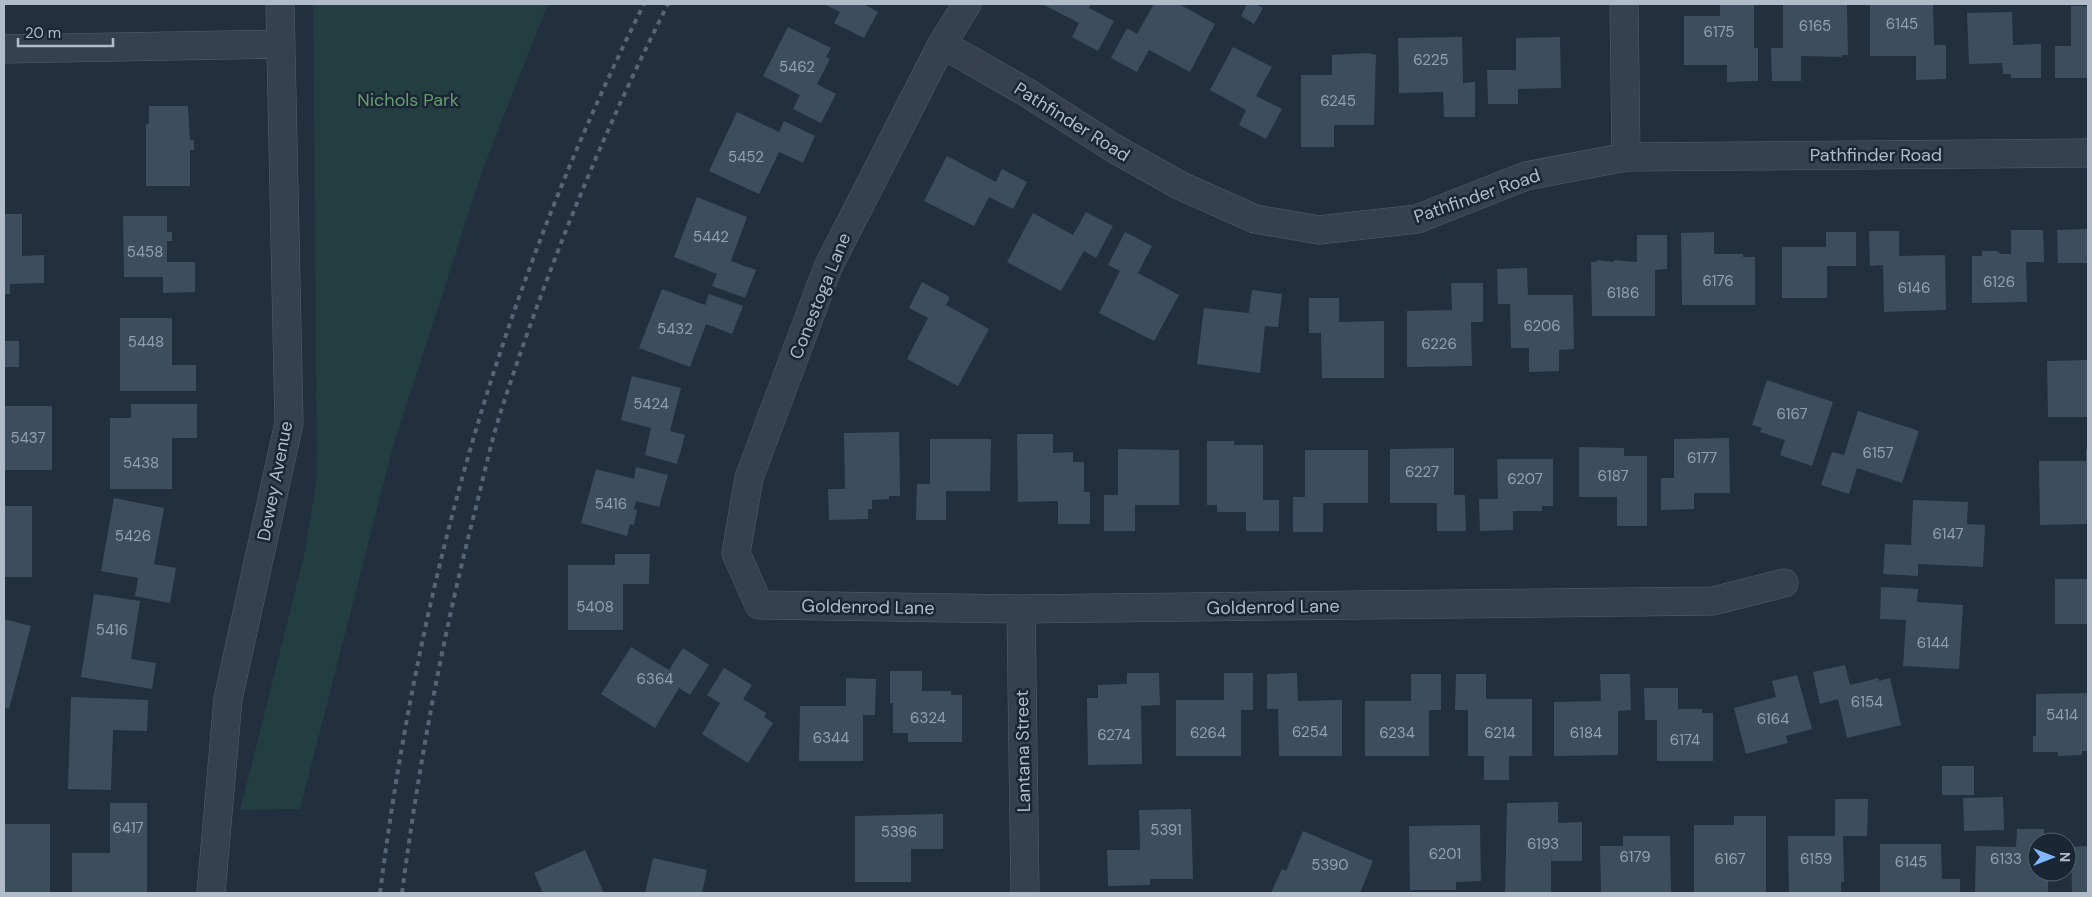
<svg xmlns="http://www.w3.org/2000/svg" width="2092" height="897" font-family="'DM Sans',sans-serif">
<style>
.green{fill:#233e40}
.building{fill:#3c4e5e}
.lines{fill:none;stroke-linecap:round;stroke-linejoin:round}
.minor-casing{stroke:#535f6d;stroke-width:29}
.minor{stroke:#35414f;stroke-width:28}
.rail{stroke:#566576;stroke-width:4;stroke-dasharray:5 5;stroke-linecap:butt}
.labels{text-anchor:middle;stroke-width:5;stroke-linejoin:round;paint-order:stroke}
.number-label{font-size:15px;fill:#93a0af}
.park-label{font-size:18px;fill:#659e6f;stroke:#1a2633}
.street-label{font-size:18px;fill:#b0bcca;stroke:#1a2633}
</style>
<rect width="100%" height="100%" fill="#212f3f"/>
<path class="green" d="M313,4H548L484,166L394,443L300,809L240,810L305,552L317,476Z"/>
<path class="building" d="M824,4H863L878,12L864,38L834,23L840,12Z
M1042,4H1091L1089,8L1114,21L1098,51L1072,37L1079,23Z
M1154,4H1179L1215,24L1190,72L1149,50L1137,72L1111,58L1127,28L1137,34Z
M1247,4H1255L1263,8L1254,24L1241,16Z
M1720,4H1754V48H1758V81L1727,82V65H1684V16H1720Z
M1783,4H1847L1848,55H1842V57L1801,56V81H1772L1771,48H1783Z
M1870,4H1933L1934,45H1946V79L1916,80V56H1870Z
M2071,6H2088L2087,78H2055V46H2071Z
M2012,12L2013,45L2041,44V78H2011V74H2003L2002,63L1969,64L1967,13Z
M788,27L831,48L826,57L830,59L817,84L836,94L821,123L793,109L800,95L763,76Z
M1462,37L1463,83L1475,82V117H1444L1443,92L1399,93L1398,38Z
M1560,37L1561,88L1518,89V104H1488L1487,70H1516V38Z
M1233,47L1272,67L1256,96L1282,109L1266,139L1239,125L1246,110L1210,90Z
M1368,53L1376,55L1374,125H1334V147H1301V75H1332V55Z
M149,106H188L190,140H194V150H190V186H146V124H149Z
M737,112L779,132L784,121L815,136L803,163L779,152L759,194L709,171Z
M947,156L996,182L1002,169L1027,182L1013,209L989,197L974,226L924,201Z
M697,197L747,217L731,261L756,270L745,298L712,286L717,274L674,257Z
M1086,212L1113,226L1096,258L1084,251L1061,291L1007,262L1033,213L1073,235Z
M4,214H22V256L44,255V283L10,284V294H4Z
M123,216H167V232H172V241H167V262H195V292L163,293V277H124Z
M2088,229V263H2058L2057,230Z
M2011,230H2043L2044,262H2026L2027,302L1972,303V256H1982V251H1997L2001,254H2011Z
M1869,231H1899V256L1945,255L1946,310L1884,312L1883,265L1870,266Z
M1125,232L1152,246L1138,273L1179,295L1154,341L1099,313L1120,271L1108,265Z
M1714,232V254H1743V257H1755V305H1682L1681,233Z
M1826,232H1856V266H1827V298H1782V247H1826Z
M1637,235H1667V269L1655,270V316H1592L1591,262H1597V260L1614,262V260L1637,262Z
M1527,268L1528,295H1573L1574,349L1559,350V371L1529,372V348H1511L1510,304H1498L1497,269Z
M922,282L950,297L946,305L989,329L958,386L907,359L928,318L909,308Z
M1451,283H1483V322H1471L1472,366L1407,367V311L1452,310Z
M662,289L705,305L709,294L743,306L732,334L706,324L690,367L639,348Z
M1252,290L1282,294L1278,327L1265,326L1260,373L1197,364L1204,308L1249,313Z
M1309,298H1339V322L1384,321V378H1322L1321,333H1309Z
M120,318H172V365H196V391H120Z
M4,341H19V367H4Z
M2088,360V417H2048L2047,361Z
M632,376L681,388L670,431L685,435L677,464L645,455L651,428L621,420Z
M1767,380L1833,402L1812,466L1780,455L1785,440L1760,432L1762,428L1752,425Z
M131,404H197V438H172V489H110V418H131Z
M4,406H52V470H4Z
M1858,411L1919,431L1902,483L1857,468L1849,494L1821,485L1832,452L1844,455Z
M899,432L900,496H889V499L872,500V509H868V519L829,520L828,489H845L844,433Z
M1017,434H1053V453L1073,452V462H1084V492H1090V524H1058V501L1018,502Z
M1729,438L1730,493H1694V509L1661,510V478H1674V439Z
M930,439H991L990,491H946V520H916L917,484H930Z
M1207,441H1234V445H1263V500H1279V531H1246V512H1217V505H1207Z
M1579,447L1624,448V456H1647V526H1617V497H1579Z
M1454,448V495H1465L1466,531H1437V503H1390V449Z
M1118,449L1179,450V505H1135V531H1104V495H1118Z
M2086,449H2088V524L2040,525L2039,461H2086Z
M1305,450H1368V503H1323V532H1293V497H1305Z
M1497,459H1553V506H1542V511H1513V530L1480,531L1479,499H1498Z
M636,467L668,475L659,507L636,501L634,509L637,510L634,525L630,524L627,536L581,523L596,469L634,479Z
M114,498L164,508L154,564L176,568L170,603L135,596L138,578L101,571Z
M1913,500L1968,502L1967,524L1985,525L1983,567L1918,564V576L1883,574L1885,544L1911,545Z
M4,506H32V577H4Z
M615,554H650L649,584H623V630H568V565H615Z
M2055,579H2088V624H2055Z
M1881,587L1918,589L1917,602L1963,605L1959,669L1903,666L1906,620L1880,619Z
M94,594L140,601L131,659L156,663L152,689L81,677Z
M4,619L31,626L9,709L4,707Z
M631,647L669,670L683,648L709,665L690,695L679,688L655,728L601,694Z
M1845,665L1850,685L1878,678L1879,681L1890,678L1901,725L1847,738L1838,699L1820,704L1813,672Z
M724,668L752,685L743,699L766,713L764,717L773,723L748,763L702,734L720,703L707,695Z
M890,671H922V691H951V695H962V742H908V733H893V703H890Z
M1127,673H1159L1160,705L1141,706L1142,764L1088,765L1087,698H1098V685L1127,684Z
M1224,673H1253V710H1241V756H1176V700H1224Z
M1297,673L1298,701L1342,700V756H1279L1278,709H1267V674Z
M1411,674H1441V710H1429V756H1365V701H1411Z
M1456,674H1486V699H1532V756H1509V780H1484V756H1468V710H1455Z
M1600,674H1630L1631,710L1618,711V755L1554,756V702L1601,701Z
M1797,675L1812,729L1786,736L1788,743L1746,754L1734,708L1776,697L1772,681Z
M846,678L876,679L875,715H863V761H799L800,706H846Z
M1644,688H1678V709H1702V713H1713V761H1657V720H1645Z
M2088,693V751H2082V755L2058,756V752H2033V736H2036V694Z
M71,697L148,700L147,731L113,730L111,790L68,789Z
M1942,766H1974V795H1942Z
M2003,797L2004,830L1964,831L1963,798Z
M1835,799H1868L1867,836H1843L1844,882H1841V893H1789L1788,836H1835Z
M1558,802V823L1582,822V861H1551V893H1505L1507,803Z
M110,803H147V893H72V853H110Z
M1191,809L1193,879H1150V885L1108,886L1107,850H1140L1139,810Z
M943,814V849H911V882H855V816Z
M1734,816H1766V893H1694V825H1734Z
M4,824H50V893H5Z
M1480,825L1481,881L1456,882V890H1410L1409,826Z
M2017,829H2044V842H2037V872H2048V893H1975L1976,846L2016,847Z
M1303,831L1373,861L1360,893H1271L1282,869L1286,871Z
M1623,836H1670L1671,893H1601L1600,846H1623Z
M1880,844H1941L1942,879H1960V893H1880Z
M2088,846V893H2072L2071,847Z
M585,850L604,893H543L534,873Z
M653,858L707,870L702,893H645Z"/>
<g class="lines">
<g class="minor-casing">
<path id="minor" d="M967,4L942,44L828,267L749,478L736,553L759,605L1021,609L1713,601L1784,583
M1624,4L1626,157
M942,44L1026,92L1115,149L1181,186L1255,219L1319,230L1417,219L1526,176L1626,157L2088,153
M4,49L280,44
M1021,609L1025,893
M211,893L228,699L289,423L280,4"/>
</g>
<use href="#minor" class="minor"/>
<path class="rail" d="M380,893C420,579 502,288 644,4
M402,893C419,763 443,634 476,507C484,475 491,442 501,411C546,272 602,134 668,4"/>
</g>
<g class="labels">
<g class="number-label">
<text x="1902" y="29">6145</text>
<text x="1815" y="31">6165</text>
<text x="1719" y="37">6175</text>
<text x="1431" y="65">6225</text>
<text x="797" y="72">5462</text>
<text x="1338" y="106">6245</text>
<text x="746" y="162">5452</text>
<text x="711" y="242">5442</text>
<text x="145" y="257">5458</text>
<text x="1718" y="286">6176</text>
<text x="1999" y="287">6126</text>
<text x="1914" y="293">6146</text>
<text x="1623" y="298">6186</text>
<text x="1542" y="331">6206</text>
<text x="675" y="334">5432</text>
<text x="146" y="347">5448</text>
<text x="1439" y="349">6226</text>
<text x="651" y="409">5424</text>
<text x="1792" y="419">6167</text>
<text x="28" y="443">5437</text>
<text x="1878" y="458">6157</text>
<text x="1702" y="463">6177</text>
<text x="141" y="468">5438</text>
<text x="1422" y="477">6227</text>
<text x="1613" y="481">6187</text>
<text x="1525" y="484">6207</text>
<text x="611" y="509">5416</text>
<text x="1948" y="539">6147</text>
<text x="133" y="541">5426</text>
<text x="595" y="612">5408</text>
<text x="112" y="635">5416</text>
<text x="1933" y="648">6144</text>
<text x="655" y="684">6364</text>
<text x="1867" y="707">6154</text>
<text x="2062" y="720">5414</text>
<text x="928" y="723">6324</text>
<text x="1773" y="724">6164</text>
<text x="1310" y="737">6254</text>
<text x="1208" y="738">6264</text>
<text x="1397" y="738">6234</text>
<text x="1500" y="738">6214</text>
<text x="1586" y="738">6184</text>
<text x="1114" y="740">6274</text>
<text x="831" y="743">6344</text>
<text x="1685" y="745">6174</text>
<text x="128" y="833">6417</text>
<text x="1166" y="835">5391</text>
<text x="899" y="837">5396</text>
<text x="1543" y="849">6193</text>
<text x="1445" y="859">6201</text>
<text x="1635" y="862">6179</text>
<text x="1730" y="864">6167</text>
<text x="1816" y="864">6159</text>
<text x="2006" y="864">6133</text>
<text x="1911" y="867">6145</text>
<text x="1330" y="870">5390</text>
</g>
<g class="park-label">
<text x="408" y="106">Nichols Park</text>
</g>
<g class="street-label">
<text transform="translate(1072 122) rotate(32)" y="6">Pathfinder Road</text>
<text x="1876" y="161">Pathfinder Road</text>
<text transform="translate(1477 196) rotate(-19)" y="6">Pathfinder Road</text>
<text transform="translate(820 296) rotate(-68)" y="6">Conestoga Lane</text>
<text transform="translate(275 481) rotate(-79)" y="6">Dewey Avenue</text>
<text transform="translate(868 607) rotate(1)" y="6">Goldenrod Lane</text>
<text transform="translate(1273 607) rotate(-1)" y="6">Goldenrod Lane</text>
<text transform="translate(1023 751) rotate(-91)" y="6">Lantana Street</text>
</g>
</g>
<rect width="2092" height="897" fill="none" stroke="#b0bcca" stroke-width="10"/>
<g transform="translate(2052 857) rotate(90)"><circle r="24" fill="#1a2633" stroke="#56626f"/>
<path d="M0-4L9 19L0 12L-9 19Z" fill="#80b9ff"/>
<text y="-8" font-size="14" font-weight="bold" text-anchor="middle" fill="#b0bcca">N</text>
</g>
<path d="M18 38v8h95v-8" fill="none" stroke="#b0bcca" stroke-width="2.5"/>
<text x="25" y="38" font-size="15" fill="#b0bcca" stroke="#1a2633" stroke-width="4" paint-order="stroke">20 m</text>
</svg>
